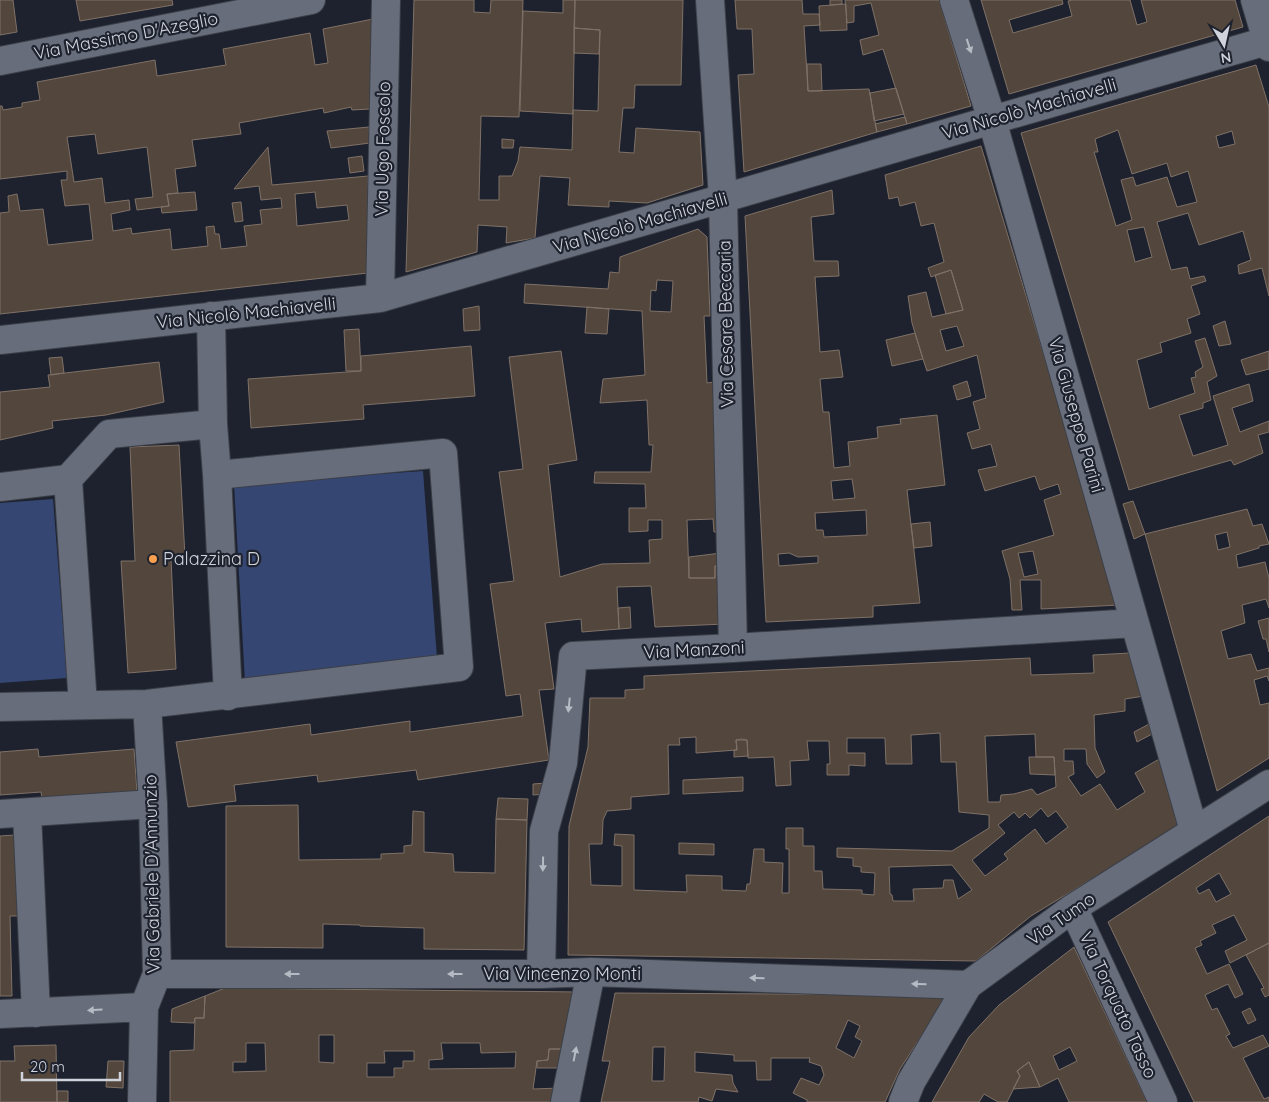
<svg xmlns="http://www.w3.org/2000/svg" width="1269" height="1102" font-family="Quicksand,sans-serif">
<style>
.green{fill:#364672}
.building{fill:#53473d;stroke:#7f7167;fill-rule:evenodd}
.lines{fill:none;stroke-linecap:round;stroke-linejoin:round}
.minor-casing{stroke:#3b3f48;stroke-width:30}
.minor{stroke:#676d7b;stroke-width:28}
.oneway{fill:#b6bac3}
.poi-dot{fill:#fa9f4e;stroke:#1d222e;stroke-width:2}
.labels{text-anchor:middle;stroke-width:4.5;stroke-linejoin:round;paint-order:stroke}
.street-label{font-size:18px;fill:#d0d3db;stroke:#1d222e}
.poi-label{font-size:18px;fill:#d0d3db;stroke:#1d222e;text-anchor:start}
</style>
<rect width="100%" height="100%" fill="#1d222e"/>
<path class="green" d="M423,471L437,658L245,683L234,484Z
M53,499L67,678L0,683V503Z"/>
<path class="building" d="M0,0H13L17,32L0,35Z
M76,0H172L173,5L80,21Z
M414,0H474V12L490,13L491,0H523L519,117L481,116L479,200H499V176H512L518,161L520,147L572,150L573,110L598,111L600,30L574,28L575,0H683L681,85H635L634,108H623L619,152L634,153L636,128L700,132L703,185L647,203L609,201V207L568,205L570,178L540,176L535,238L506,243L507,227L478,225L477,252L406,272Z
M563,0H575L573,114L520,111L523,11L563,13Z
M735,0H802L803,14H819L820,25L804,26L808,91L869,89L877,132L744,172L738,75L754,74L752,29H737Z
M830,0H842V4L830,5Z
M845,0H939L971,106L907,124L883,49L863,55L860,40L879,35L871,3L854,6V22L847,23Z
M981,0H1062L1063,4L1009,20L1013,33L1072,16L1068,1L1072,0H1130L1137,25L1147,22L1141,0H1235L1243,27L1009,94Z
M846,4L847,30L820,31L819,6Z
M373,19L370,109L352,110L351,107L324,113L323,108L239,123L241,134L192,140L196,166L175,169L178,193L167,194L169,206L137,210L135,199L153,197L147,147L98,154L95,134L67,137L74,182L102,178L105,203L129,200L130,210L111,214L113,231L131,228L132,234L170,229L172,250L208,246L206,227L214,226L215,234H219L221,249L247,246L244,226L262,224L260,210L282,208L281,198L261,200L259,186L234,189L268,147L272,185L368,176V273L0,314V213L9,212L8,196L17,194L20,211L43,209L48,245L93,240L89,204L65,206L61,180H67V171L0,179V106H2L3,110L22,107V103L40,100L37,82L155,60L157,76L226,65L223,49L310,33L315,65L328,63L323,29ZM315,192L317,208L347,205L349,220L297,226L295,194Z
M574,28L600,30L599,54L574,53Z
M807,64H821L822,91H808Z
M1256,65L1269,107V296L1262,268L1239,274L1238,265L1251,260L1243,231L1199,245L1188,213L1157,222L1171,270L1187,267L1190,279L1204,276L1206,281L1191,286L1200,314L1187,319L1191,333L1160,343L1162,352L1137,360L1149,409L1195,393L1191,378L1196,377L1195,372L1203,367L1195,341L1205,338L1217,376L1207,382L1211,400L1203,403V408L1179,415L1193,456L1228,445L1213,396L1249,384L1253,401L1232,408L1240,432L1269,421V432L1258,435L1263,453L1234,465L1231,460L1129,490L1021,133ZM1118,130L1132,174L1167,163L1171,177L1188,171L1197,202L1177,207L1167,177L1136,186L1133,177L1121,180L1132,220L1116,226L1094,152H1098L1095,139ZM1232,131L1235,144L1219,148L1216,136ZM1144,227L1152,257L1135,262L1127,230Z
M896,88L904,114L874,121L870,93Z
M905,117L907,124L877,132L875,124Z
M369,127L370,143L331,148L327,131Z
M502,139L514,140L513,148H502Z
M981,146L1119,605L1041,609V580H1020L1022,610H1012L1010,579L1002,551L1054,535L1044,500L1061,494L1058,484L1040,490L1035,476L985,491L978,470L997,466L991,444L972,449L967,433L980,429L973,402L986,398L977,355L927,371L923,359L912,323L908,296L926,292L932,317L963,310L951,270L931,277L928,268L944,262L934,223L921,226L915,202L900,206L898,197L889,199L885,175ZM957,326L964,346L946,351L940,330ZM1033,551L1038,574L1024,577L1018,553Z
M362,156L364,171L350,173L348,158Z
M832,190L834,214L811,217L814,261H838L839,276L815,277L820,352L839,350L843,377L820,379L823,412H829L834,468L850,466L848,442L878,438L877,427L901,424L900,419L937,415L945,485L907,490L920,603L873,606V617L766,622L745,216ZM852,479L855,498L833,500L831,481ZM866,510L867,535L824,537L823,530H816L815,513ZM789,553L798,557L818,556V563L779,566L778,554Z
M195,192L197,210L162,213L161,207L169,206L167,194Z
M241,202L243,221L235,222L232,203Z
M698,229L707,237L710,316H704L707,383L714,382L720,532H714L713,519L687,520L689,578H715V566L722,565L725,624L655,627L651,586L617,587L619,629L582,632L581,619L545,623L554,689L539,690L549,760L418,780L416,770L318,782L317,775L234,785L236,801L188,807L176,742L310,724L311,735L410,721V732L523,716L520,694L506,696L490,584L514,581L499,472L523,469L509,357L561,351L577,460L548,465L560,577L602,564L650,563L649,540L662,539V520H648V531L629,532V508H646L645,484L594,483L595,472H651L653,445H649L647,400L600,403L603,379L645,375L642,311L524,303L525,284L608,289L610,272L619,273L620,257ZM657,280L673,281L671,312L650,311L651,290L656,291Z
M951,270L963,310L946,314L935,275Z
M479,306L480,330L464,331L463,309Z
M587,307L609,309L607,334L585,333Z
M1225,321L1231,344L1219,346L1213,326Z
M359,329L361,371H346L344,330Z
M915,333L923,359L892,366L886,340Z
M471,346L475,396L363,405L364,419L251,428L248,379L361,371V356Z
M1269,351V369L1246,375L1241,360Z
M62,357L64,373L51,375L49,358Z
M159,362L164,402L106,415L52,421L53,428L0,440V392L50,387L48,375Z
M967,381L971,396L957,400L953,386Z
M179,445L185,557L171,558L176,669L128,673L121,561H135L130,447Z
M1133,501L1145,534L1134,539L1123,504Z
M1247,509L1253,526L1262,524L1269,544L1259,546V548L1236,555L1238,568L1265,562L1269,578V608L1266,599L1242,605L1245,623L1221,631L1228,659L1251,654L1257,671L1269,668V681L1267,676L1254,680L1260,705L1269,703V758L1217,791L1145,534ZM1227,532L1230,547L1218,550L1215,535Z
M930,522L932,546L914,548L911,524Z
M721,553L722,565L715,566V578H689V557Z
M630,607L631,628L619,629L618,608Z
M1269,618V652L1266,639H1263L1258,621Z
M1130,653L1144,696L1125,699V711L1094,715L1095,748L1105,772L1097,778L1087,764L1086,749H1064V761H1073L1074,774L1068,777L1081,796L1100,784L1117,810L1145,792L1135,773L1161,758L1182,824L1031,916L976,961L568,955L569,826L588,747L590,698H625V690L644,689V676L1030,658L1031,675L1094,673L1093,655ZM940,733L941,762H956L959,812L989,815V828L952,851L837,848V857L853,858V866L861,867V872L875,873L874,895L862,894V890L823,889L822,871H814V846H803V828H786V849H789V893H782L783,863L764,862V849H754L750,884H747L746,891L722,890V876L686,875L687,892L634,890V835L615,834L614,845L622,846V886L591,885L589,844H602L603,820L607,811L631,809V797L669,794L668,745H680L679,738L696,737V753L737,750L736,740H747L748,758L774,757L776,786L791,785L790,761L809,760L807,741H829L830,764H827V775H849V765L865,766V753H847V738H885L886,764H912L911,735ZM1035,734L1036,757H1054L1056,787L1037,795L1032,789L1014,794L1001,795L1000,802H988L985,736ZM1041,808L1048,817L1056,811L1068,827L1046,844L1035,829L1004,854L1008,859L985,876L972,860L1005,833L998,825L1014,812L1019,818L1025,813L1030,818ZM952,865L972,890L958,899L953,880H944L943,888L913,889L914,901H893L892,895L890,894L889,867Z
M1151,723L1154,733L1137,742L1134,732Z
M741,739L747,740L748,756L734,757V750H737L736,740Z
M38,749L39,757L134,749L137,792L42,798L41,792L0,795V752Z
M1029,757H1054L1055,775L1030,774Z
M743,777V791L683,794V780Z
M546,783L547,794L533,795V784Z
M498,798L528,799L527,820L496,819Z
M298,805L299,860L381,859V854L404,853V846L412,845L413,811L424,812V852L453,854L454,872L495,873L496,819L527,820L524,950L424,949V928L360,926V925L323,924V948L226,947V806Z
M1269,816V943L1230,963L1225,951L1247,940L1234,915L1212,925L1216,933L1200,941L1202,945L1195,948L1207,974L1229,964L1243,994L1235,998L1228,984L1205,995L1212,1010L1217,1008L1230,1034L1226,1036L1233,1048L1263,1035L1269,1046L1243,1058L1264,1099L1269,1097V1102H1194L1108,922ZM1219,873L1231,894L1216,902L1209,889L1199,894L1196,888Z
M15,835L18,916H10L12,996H0V836Z
M679,843L714,844V855L679,854Z
M1269,943V995L1265,997L1261,989L1264,988L1246,955Z
M1074,947L1147,1102H1069L1058,1078L1040,1087L1029,1062L1017,1071L1020,1076L1007,1102H998L984,1094L979,1102H932L969,1037L999,1005ZM1070,1047L1077,1061L1059,1070L1053,1056Z
M225,988L580,992L568,1049H549L548,1060L537,1061L533,1089L560,1088L557,1102H170V1051L194,1050L195,1018H204L205,996ZM319,1035H334V1063L319,1062ZM246,1043H265L266,1071L233,1072V1062H246ZM441,1043H480L481,1053L516,1052L515,1068L429,1069V1060L443,1059ZM384,1051H414V1061H403V1068H394V1077H367V1063H385Z
M615,993L948,995L900,1069L885,1102H807V1100L793,1093L801,1078L819,1085L824,1075L821,1066L809,1062L810,1058H771V1080H757L756,1061H734V1055L695,1052V1072L732,1075L733,1083L738,1092L716,1089L712,1101L699,1097L698,1102H601L610,1061H602ZM848,1020L860,1026L855,1037L862,1041L854,1058L836,1048ZM653,1047H665L664,1081H652Z
M205,996L204,1018H195L194,1023L171,1022L172,1009Z
M1250,1008L1256,1020L1248,1024L1242,1012Z
M56,1045L57,1102H0V1061H15L14,1046Z
M549,1049H568L564,1068H537V1061L548,1060Z
M108,1061H124L123,1088L106,1087Z
M1029,1062L1040,1087L1013,1089L1020,1076L1017,1071Z
M57,1091H68V1102H57Z"/>
<g class="lines">
<g class="minor-casing">
<path id="minor" d="M710,0L723,199L733,648
M954,0L992,120L1194,831
M1255,0L1269,47
M0,61L311,0
M380,298L386,0
M211,316L213,424L217,475L228,696
M0,340L380,298L992,120L1267,41
M68,479L83,705
M0,487L68,479L109,434L213,424
M0,707L147,704L459,667L443,453L217,475
M27,813L36,1013
M0,814L153,804
M1073,908L1163,1102
M157,974H541L591,972L968,985
M541,974L544,831L563,763L573,656L733,648L1135,623
M0,1014L144,1007
M142,1102L144,1007L157,974L153,804L147,704
M565,1102L591,972
M903,1102L911,1082L968,985L1073,908L1269,784"/>
</g>
<use href="#minor" class="minor"/>
</g>
<defs><path id="oneway-solid" d="M-6-.8H1V-3.2L6.5 0L1 3.2V.8H-6Z" transform="scale(1.25)"/></defs>
<g class="oneway">
<use href="#oneway-solid" transform="translate(969 46) rotate(72)"/>
<use href="#oneway-solid" transform="translate(569 705) rotate(96)"/>
<use href="#oneway-solid" transform="translate(543 864) rotate(91)"/>
<use href="#oneway-solid" transform="translate(292 974) rotate(180)"/>
<use href="#oneway-solid" transform="translate(455 974) rotate(180)"/>
<use href="#oneway-solid" transform="translate(757 978) rotate(-178)"/>
<use href="#oneway-solid" transform="translate(919 984) rotate(-178)"/>
<use href="#oneway-solid" transform="translate(95 1010) rotate(177)"/>
<use href="#oneway-solid" transform="translate(575 1054) rotate(-79)"/>
</g>
<circle class="poi-dot" cx="153" cy="559" r="5"/>
<g class="labels">
<g class="street-label">
<text transform="translate(126 36) rotate(-11)" y="6">Via Massimo D'Azeglio</text>
<text transform="translate(1029 109) rotate(-16)" y="6">Via Nicolò Machiavelli</text>
<text transform="translate(383 149) rotate(-89)" y="6">Via Ugo Foscolo</text>
<text transform="translate(640 223) rotate(-16)" y="6">Via Nicolò Machiavelli</text>
<text transform="translate(246 313) rotate(-6)" y="6">Via Nicolò Machiavelli</text>
<text transform="translate(726 324) rotate(-91)" y="6">Via Cesare Beccaria</text>
<text transform="translate(1076 415) rotate(74)" y="6">Via Giuseppe Parini</text>
<text transform="translate(694 650) rotate(-3)" y="6">Via Manzoni</text>
<text transform="translate(152 874) rotate(-91)" y="6">Via Gabriele D'Annunzio</text>
<text transform="translate(1061 919) rotate(-35)" y="6">Via Tumo</text>
<text x="562" y="980">Via Vincenzo Monti</text>
<text transform="translate(1118 1005) rotate(65)" y="6">Via Torquato Tasso</text>
</g>
<g class="poi-label">
<text x="163" y="565">Palazzina D</text>
</g>
</g>
<g transform="translate(1224 45) rotate(171)" stroke="#1d222e" stroke-width="4" paint-order="stroke">
<path d="M0-4L9 19L0 12L-9 19Z" fill="#d0d3db"/>
<text y="-8" font-size="14" font-weight="bold" text-anchor="middle" fill="#d0d3db">N</text>
</g>
<path d="M22 1072v8h98v-8" fill="none" stroke="#d0d3db" stroke-width="2.5"/>
<text x="30" y="1072" font-size="15" fill="#d0d3db" stroke="#1d222e" stroke-width="4" paint-order="stroke">20 m</text>
</svg>
